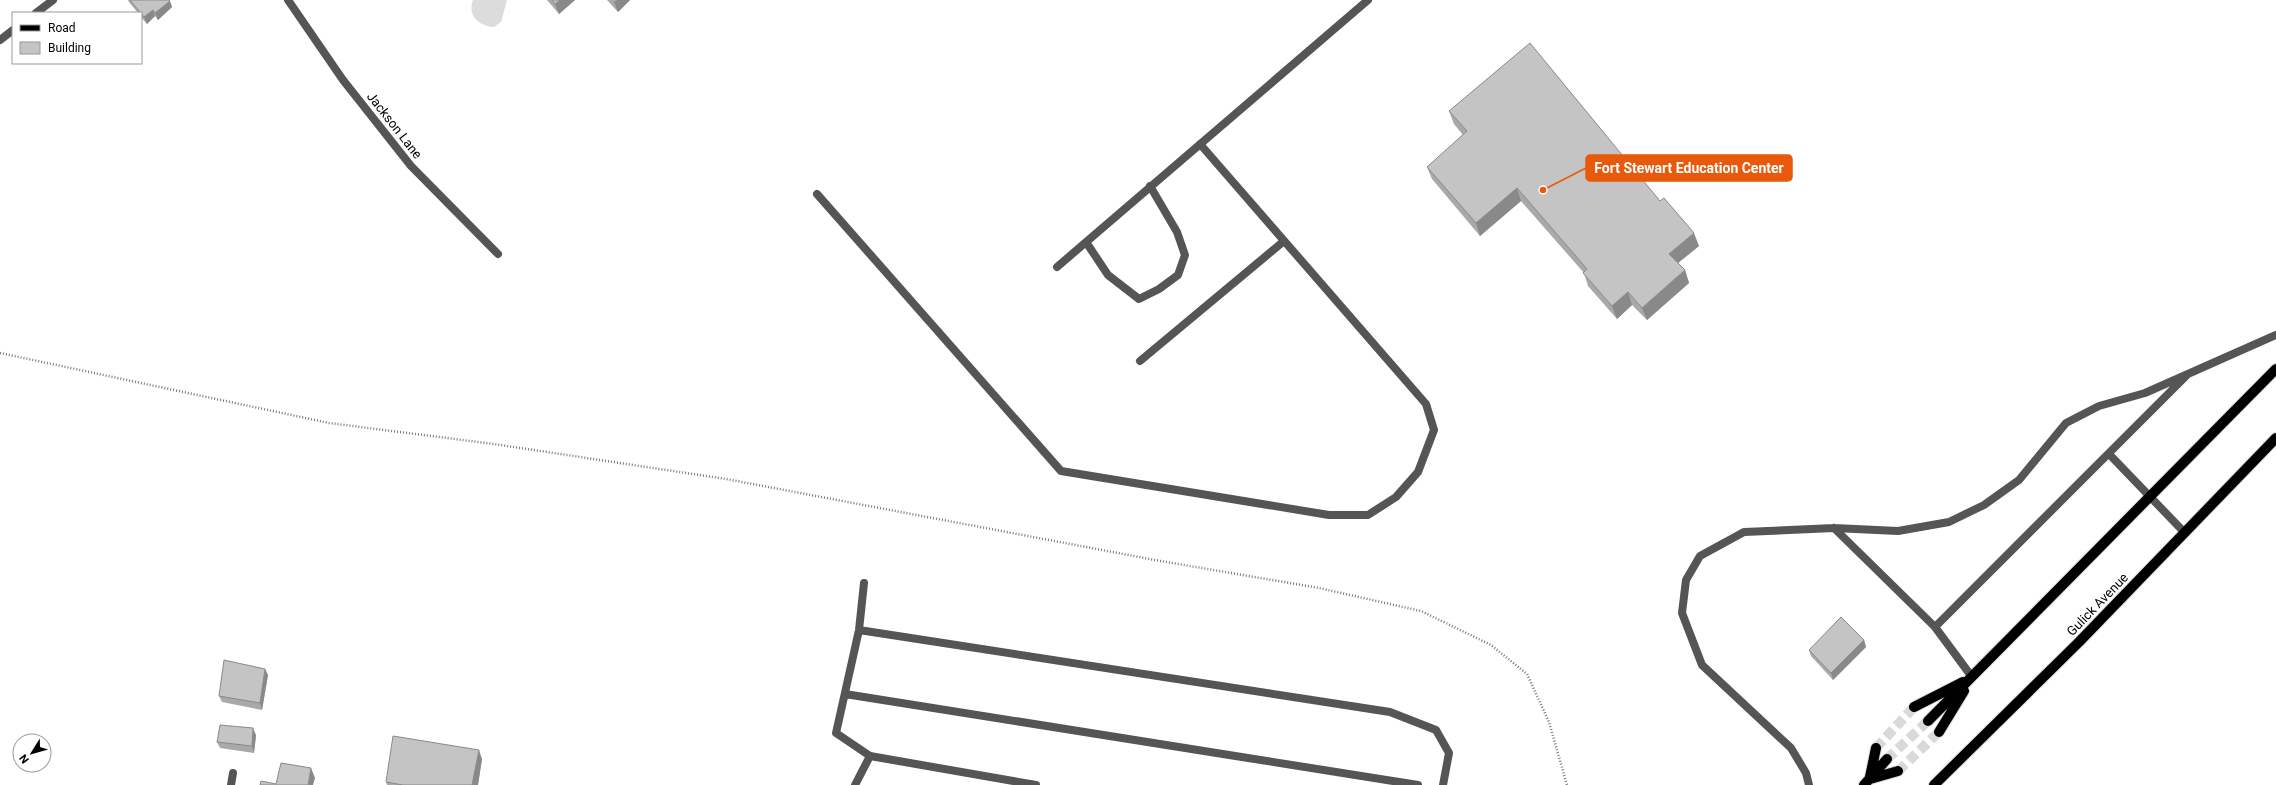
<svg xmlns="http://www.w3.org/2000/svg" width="2276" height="785" font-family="Roboto,sans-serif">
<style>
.green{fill:#dcdcdc}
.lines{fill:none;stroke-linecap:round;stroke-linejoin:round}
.primary-tunnel{stroke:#d9d9d9;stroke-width:10;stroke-dasharray:10 5;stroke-linecap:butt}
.primary-casing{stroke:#dbdbdb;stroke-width:12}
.path{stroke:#777;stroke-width:2.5;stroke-dasharray:1 2;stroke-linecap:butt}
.service{stroke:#555;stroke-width:8}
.minor{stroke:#555;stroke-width:8}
.primary{stroke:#000;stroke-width:10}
.wall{fill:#a9a9a9}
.shaded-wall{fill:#898989}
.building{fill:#c4c4c4;stroke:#898989}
.labels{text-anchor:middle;stroke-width:4;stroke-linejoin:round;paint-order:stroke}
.street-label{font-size:13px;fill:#000;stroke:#fff}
.leader{fill:none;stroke:#e8590c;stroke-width:1.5}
.callout-dot{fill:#e8590c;stroke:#fff;stroke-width:1.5}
.callout{fill:#e8590c;stroke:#e8590c;stroke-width:1.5}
.callout-label{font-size:14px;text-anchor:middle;font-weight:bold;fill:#fff}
</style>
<rect width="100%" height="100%" fill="#fff"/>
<path class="green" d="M473,0H507L501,22L494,27C479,26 467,16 473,0Z"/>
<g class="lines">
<path class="primary-tunnel" d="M1876,748L1914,707
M1887,759L1928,721
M1898,771L1939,732"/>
<g class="primary-casing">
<path id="primary" d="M1914,707L1963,682
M1928,721L2276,369
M1939,732L1964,691
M1870,777L1876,748
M1870,779L1898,771
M1864,785L1887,759
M1934,785L2079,642L2276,438"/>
</g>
<path class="path" d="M0,353L329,423L494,444L726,479L1155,560L1319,588L1421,611L1491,645L1527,674L1549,722L1567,785"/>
<path class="service" d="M817,194L1061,471L1329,515H1368L1396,497L1418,472L1434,430L1426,404L1200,144
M1086,242L1108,275L1139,299L1159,289L1178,275L1185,255L1177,232L1150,186
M1057,267L1368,0
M1140,361L1284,241
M2109,454L2184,532
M1834,528L1935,627L2186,376
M864,583L859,630L836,733L870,756
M1935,627L1972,677
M859,630L1390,712L1436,730L1449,753L1443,785
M845,694L1418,785
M1809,785L1806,773L1791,748L1702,665L1682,613L1686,580L1700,556L1744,532L1834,528L1898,531L1949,522L1984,505L2019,480L2066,423L2099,406L2145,393L2276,335"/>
<path class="minor" d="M288,0L343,80L411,166L498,254
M36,13L53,0
M0,40L13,30
M231,785L233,773
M855,785L870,756L1036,785"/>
<use href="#primary" class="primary"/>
</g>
<path class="wall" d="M128,0H169L172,7L158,20L155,16L147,24L141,17V13H138L129,2Z
M547,0H575L559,14Z
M607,0H630L618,12Z
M1449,111L1660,201L1699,246L1678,263L1685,270L1689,283L1647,320L1632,305L1617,319L1588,286L1584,273L1521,201L1480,236L1432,179L1427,167L1463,135L1454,124Z
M1864,640L1866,647L1833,680L1811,656L1809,650Z
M265,669L268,675L262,710L222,702L219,696Z
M256,735L254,753L220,748L217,742Z
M482,759L478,785H387L386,782Z"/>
<path class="shaded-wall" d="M560,0H575L559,14L555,4Z
M617,0H630L618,12L614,2Z
M170,1L172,7L158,20L155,13Z
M153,10L155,16L147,24L144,17Z
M1517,188L1521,201L1480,236L1476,223Z
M1694,233L1699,246L1673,267L1669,254Z
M1685,270L1689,283L1647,320L1642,308Z
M1628,292L1632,305L1617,319L1612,306Z
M1864,640L1866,647L1833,680L1831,673Z
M265,669L268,675L262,710L260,703Z
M253,728L256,735L254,753L252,746Z
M479,750L482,759L478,785H472Z
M311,768L315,778L313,785H308Z"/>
<path class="building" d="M130,0H169L170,1L155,13L153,10L144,17Z
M552,0H560L555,4Z
M1530,43L1660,201L1664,198L1694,233L1669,254L1685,270L1642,308L1628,292L1612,306L1583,273L1587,269L1517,188L1476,223L1427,167L1467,131L1449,111Z
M1841,617L1864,640L1831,673L1809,650Z
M224,660L265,669L260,703L219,696Z
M220,725L253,728L252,746L217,742Z
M393,736L479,750L472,785H403L386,782Z
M281,763L311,768L308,785H260L261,781L276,784Z"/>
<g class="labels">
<g class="street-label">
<text transform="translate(395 125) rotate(52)" y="5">Jackson Lane</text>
<text transform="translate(2097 604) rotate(-46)" y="5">Gulick Avenue</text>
</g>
</g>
<path class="leader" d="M1543 190L1586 168"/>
<circle class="callout-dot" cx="1543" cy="190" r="4"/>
<rect class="callout" x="1586" y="155" width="206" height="26" rx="4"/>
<g class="callout-label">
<text x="1689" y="173">Fort Stewart Education Center</text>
</g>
<rect x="12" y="12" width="130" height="52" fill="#ffffff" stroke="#999999"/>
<rect x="20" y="25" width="20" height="6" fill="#000000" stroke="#999999"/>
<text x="48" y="32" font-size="12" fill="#000000">Road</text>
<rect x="20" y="42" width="20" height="12" fill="#c4c4c4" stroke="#999999"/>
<text x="48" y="52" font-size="12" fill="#000000">Building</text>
<g transform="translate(32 753) rotate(233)"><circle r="19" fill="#ffffff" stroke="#999999"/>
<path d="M0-3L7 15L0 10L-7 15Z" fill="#000000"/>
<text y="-6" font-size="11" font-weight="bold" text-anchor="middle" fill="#000000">N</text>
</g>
</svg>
